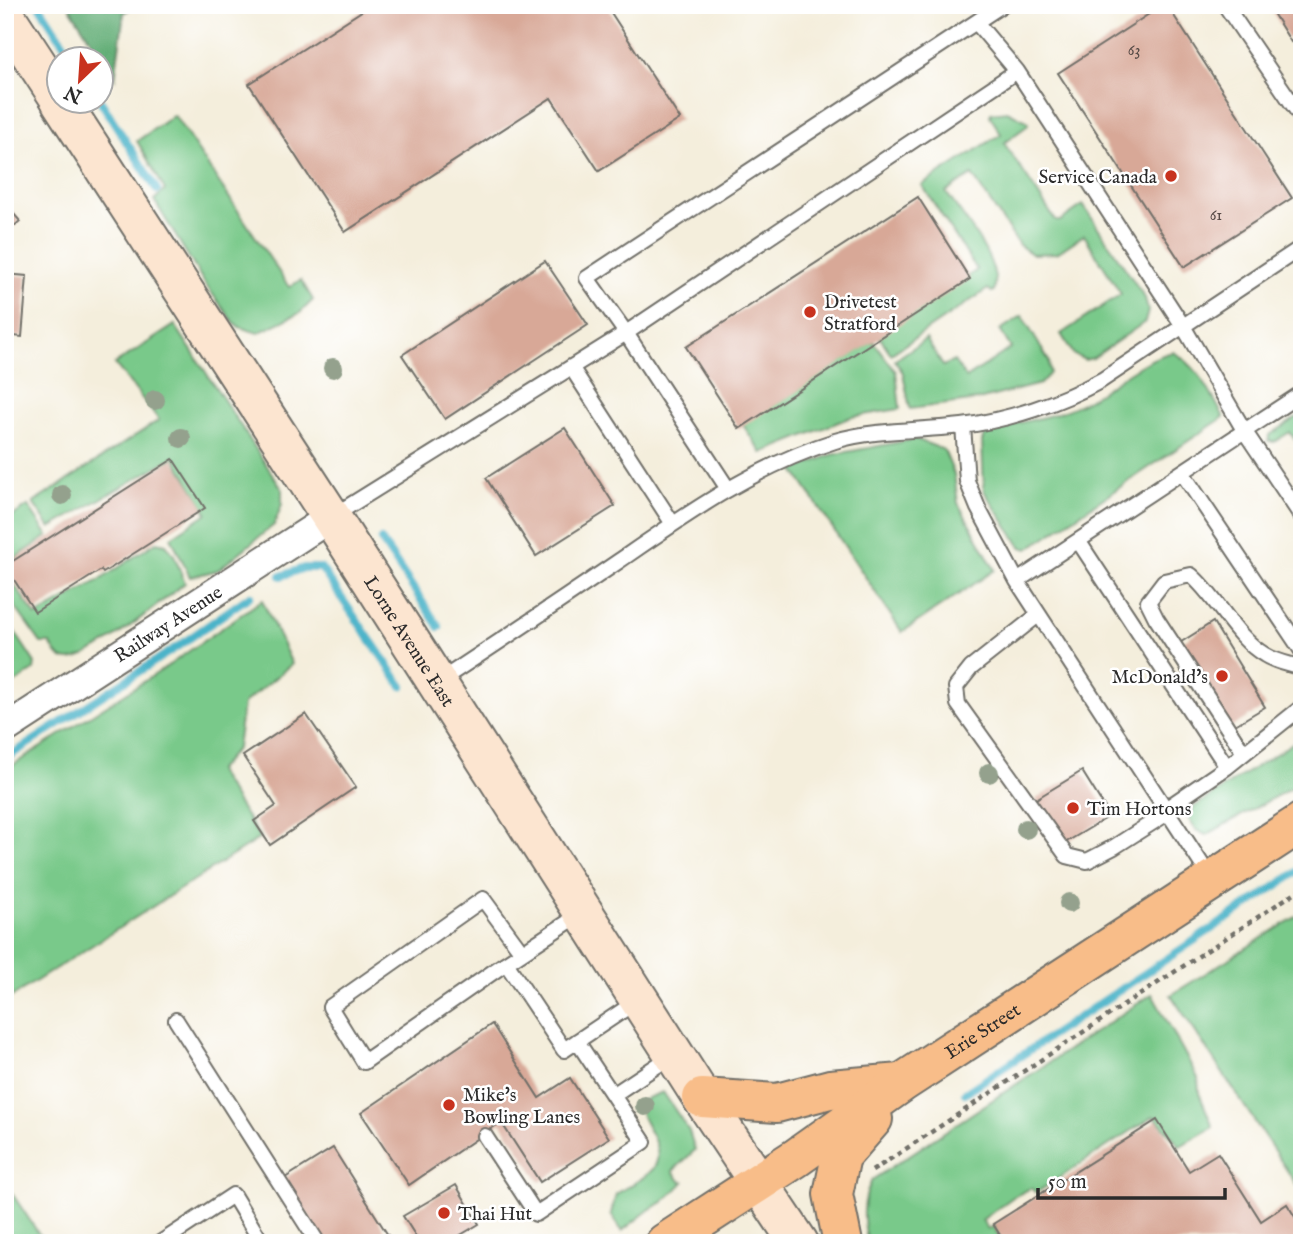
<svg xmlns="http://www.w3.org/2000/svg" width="1307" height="1248" font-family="'IM FELL English',serif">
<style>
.green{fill:#79c98a;stroke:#527a5a;stroke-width:2}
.forest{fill:#62ad76;stroke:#466c50;stroke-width:2}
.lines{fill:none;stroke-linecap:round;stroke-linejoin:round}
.stream{stroke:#4bb4c9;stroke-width:8}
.building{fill:#d8a897}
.service-casing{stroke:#716f69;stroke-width:18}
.minor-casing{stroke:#716f69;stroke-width:32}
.secondary-casing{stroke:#716f69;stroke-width:42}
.primary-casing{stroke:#716f69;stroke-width:42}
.path{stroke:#716f69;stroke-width:4.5;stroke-dasharray:5 5;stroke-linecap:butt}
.service{stroke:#fff;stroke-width:14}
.minor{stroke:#fff;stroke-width:28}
.secondary{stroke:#fce5d0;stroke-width:38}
.primary{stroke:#f8bd89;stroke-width:38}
.tree{fill:#94a18d}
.poi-dot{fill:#c8321e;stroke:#fff;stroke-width:2.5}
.labels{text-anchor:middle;stroke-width:5;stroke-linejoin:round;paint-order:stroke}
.number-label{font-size:16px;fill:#564a46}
.poi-label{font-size:19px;fill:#2b2b2b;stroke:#fff;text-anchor:start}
.street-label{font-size:19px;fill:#2b2b2b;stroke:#fff}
</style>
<rect width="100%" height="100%" fill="#fff"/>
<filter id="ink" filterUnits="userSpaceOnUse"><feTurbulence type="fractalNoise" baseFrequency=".0143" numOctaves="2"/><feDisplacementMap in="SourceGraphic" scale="14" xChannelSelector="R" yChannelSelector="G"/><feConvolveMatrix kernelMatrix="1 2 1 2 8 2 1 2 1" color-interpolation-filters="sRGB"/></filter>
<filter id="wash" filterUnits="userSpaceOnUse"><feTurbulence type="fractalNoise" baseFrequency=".00686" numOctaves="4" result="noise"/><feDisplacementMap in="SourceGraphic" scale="28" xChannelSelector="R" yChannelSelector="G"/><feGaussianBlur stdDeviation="1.57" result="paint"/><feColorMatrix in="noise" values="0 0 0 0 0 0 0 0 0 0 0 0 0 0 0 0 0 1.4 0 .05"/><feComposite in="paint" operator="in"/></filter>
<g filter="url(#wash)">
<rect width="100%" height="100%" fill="#f4eedc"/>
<path class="green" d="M1007,111L1027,121L1028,125L1004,143L1056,221H1060L1083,205L1145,298L1148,311L1145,322L1093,358L1085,360L1074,355L1061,334L1121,294L1084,235L1057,253L1032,254L1019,245L972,175L946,192C961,215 1003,263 994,291L992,292L988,289L891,354L879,336L977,270L922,185L1001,134L990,116L991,113Z
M174,115L289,287L301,280L313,300L300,313L258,333L239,327L231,319L205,284L154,200L165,190L137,141Z
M1022,316L1049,361L1050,373L1040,384L978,400L910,409L903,373L895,360L926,339L943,366L954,361L966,378L1011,348L1000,330Z
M175,325L282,489V504L274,525L218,570L190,577L171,537L207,513L174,457L50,528L33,503L159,420L115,364Z
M873,341L896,372L900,409L851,417L762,453L743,425Z
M1173,352C1198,365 1210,393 1224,417L1028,549L1021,547L984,491L982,441L989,429C1022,422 1058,417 1088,400C1115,384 1142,359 1173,352Z
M1302,414V450L1290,432L1274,442L1268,441L1270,435Z
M916,439L944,450L954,474L958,503L995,570L902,632L794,470L831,455Z
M28,506L48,536L5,565V521Z
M156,542L166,544L174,555L185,583C163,600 94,659 70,660C59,660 55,652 50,643H41L5,593V572L36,616L103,578Z
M262,600L292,664L243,704L237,748L217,771L260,838L5,1001V770L162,670Z
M5,617L35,663L34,670L5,690Z
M1302,737V782L1206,835L1196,830L1188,818L1194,807Z
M1302,913V1193L1171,995Z
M1152,994L1198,1078L1199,1093L1213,1127L1180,1146L1154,1116L1036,1193L1031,1188L1013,1197L982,1220L988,1229L993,1226L1003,1243H868C862,1220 862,1201 872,1180Z
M663,1092L689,1131L695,1150L673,1171L680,1181L684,1182L663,1202L650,1209L622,1231L611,1214L616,1194C646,1175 672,1169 649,1130C644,1121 640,1115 640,1105L647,1098Z
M5,1183L45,1243H5Z"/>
<path class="forest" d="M68,5H135L124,13L115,78Z"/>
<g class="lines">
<path class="stream" d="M39,5L74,60
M101,102L157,190
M381,540L439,627
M281,576L304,568H321L402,686
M5,759L180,645L250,596
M965,1093L1302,869"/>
</g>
<g id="blocks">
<path class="building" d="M371,5H606L680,119L599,171L551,98L345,232L249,84Z
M1163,5H1167L1292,198L1184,267L1058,73Z
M1268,5H1302V35L1291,42Z
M918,197L970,279L739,429L686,347Z
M5,204L20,221L5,234Z
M545,261L588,325L445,419L402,355Z
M5,274L27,276L22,337L5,335Z
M565,428L615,506L536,556L486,478Z
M173,459L205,508L103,573L101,570L35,612L5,566Z
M1213,622L1265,707L1230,728L1178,644Z
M306,714L356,787L270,845L254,821L276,806L243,756Z
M1082,771L1110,816L1063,844L1036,799Z
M492,1024L539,1098L570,1078L609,1138L540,1182L501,1122L409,1185L361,1113Z
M1157,1120L1189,1171L1218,1153L1261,1221L1287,1204L1302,1228V1243H1005L993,1224Z
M333,1148L391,1240L387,1243H325L285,1178Z
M456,1185L479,1224L447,1243H420L403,1216Z"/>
</g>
</g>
<g filter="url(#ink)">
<use href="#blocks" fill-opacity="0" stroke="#716f69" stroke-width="2"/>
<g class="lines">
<g class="service-casing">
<path id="service" d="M1225,5L1302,118
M976,22L1017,71
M571,367L673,524
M963,426L967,481L978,508L1017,581L1212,880
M1183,474L1302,651
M728,489L626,333L587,278L1002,5
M333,516L626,333L1017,71L1183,326L1245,432L1302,517
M1079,542L1227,767L1167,808
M1017,581L1302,393
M1038,615L971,668L956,687L958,704L1067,856L1087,861L1114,847L1169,812
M438,682C499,642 559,602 619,561C687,514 755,466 835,441C876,429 920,431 962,426C1009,420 1060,403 1102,380L1302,247
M1244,753L1156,618L1148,602L1164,581L1191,575C1218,598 1234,637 1265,655C1276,662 1290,664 1302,668
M1227,767L1302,707
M582,913L506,963L564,1050L637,1001
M506,963L364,1062L330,1007L483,899L522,952
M176,1020L318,1243
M613,1095L673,1055
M485,1136L536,1214L644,1142L577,1041
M160,1243L233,1195L262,1243"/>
</g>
<g class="minor-casing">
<g id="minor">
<path id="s1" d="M5,729L331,517"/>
</g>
</g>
<g class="secondary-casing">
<g id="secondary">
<path d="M5,15L60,99"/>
<path id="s2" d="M61,102L331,517L702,1098L799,1243"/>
</g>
</g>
<g class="primary-casing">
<g id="primary">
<path d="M702,1098L777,1103L830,1089L901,1083"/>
<path id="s3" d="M665,1243L796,1158L903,1082L1302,822"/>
<path d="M843,1243L833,1194L841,1156L873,1119"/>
</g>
</g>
<path class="path" d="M872,1171L1302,888"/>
<use href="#service" class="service"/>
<use href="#minor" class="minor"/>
<use href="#secondary" class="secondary"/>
<use href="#primary" class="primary"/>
</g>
<g class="tree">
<circle cx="333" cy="368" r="10"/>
<circle cx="155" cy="400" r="10"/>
<circle cx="181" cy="438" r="10"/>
<circle cx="62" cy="495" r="10"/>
<circle cx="989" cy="773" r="10"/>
<circle cx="1026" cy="829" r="10"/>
<circle cx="1069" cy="903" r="10"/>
<circle cx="645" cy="1106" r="10"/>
</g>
</g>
<g class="poi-dot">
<circle cx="1171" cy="176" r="7"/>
<circle cx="810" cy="312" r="7"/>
<circle cx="1222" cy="676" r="7"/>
<circle cx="1073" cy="808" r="7"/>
<circle cx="449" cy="1105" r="7"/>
<circle cx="444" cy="1213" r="7"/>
</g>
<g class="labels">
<g class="number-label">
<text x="1134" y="55">63</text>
<text x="1216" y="220">61</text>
</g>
<g class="poi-label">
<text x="1157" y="183" text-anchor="end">Service Canada</text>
<text x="824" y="308">Drivetest<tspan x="824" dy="22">Stratford</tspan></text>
<text x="1208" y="683" text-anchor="end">McDonald's</text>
<text x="1087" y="815">Tim Hortons</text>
<text x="463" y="1101">Mike's<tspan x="463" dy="22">Bowling Lanes</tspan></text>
<text x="458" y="1220">Thai Hut</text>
</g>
<g class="street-label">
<text dy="7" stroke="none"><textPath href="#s1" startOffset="194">Railway Avenue</textPath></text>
<text dy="7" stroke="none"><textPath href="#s2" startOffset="642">Lorne Avenue East</textPath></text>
<text dy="7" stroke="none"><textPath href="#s3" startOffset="382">Erie Street</textPath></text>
</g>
</g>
<rect width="1307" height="1248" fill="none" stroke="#fff" stroke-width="28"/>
<g transform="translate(80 80) rotate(205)"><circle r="33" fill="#ffffff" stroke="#aaaaaa" stroke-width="2"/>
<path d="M0-5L12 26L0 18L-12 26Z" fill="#c8321e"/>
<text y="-10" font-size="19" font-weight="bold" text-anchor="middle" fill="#2b2b2b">N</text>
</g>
<path d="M1038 1188v10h187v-10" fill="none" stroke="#2b2b2b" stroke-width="3.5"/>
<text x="1048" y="1188" font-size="21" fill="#2b2b2b" stroke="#ffffff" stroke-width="5" paint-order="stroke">50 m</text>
</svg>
